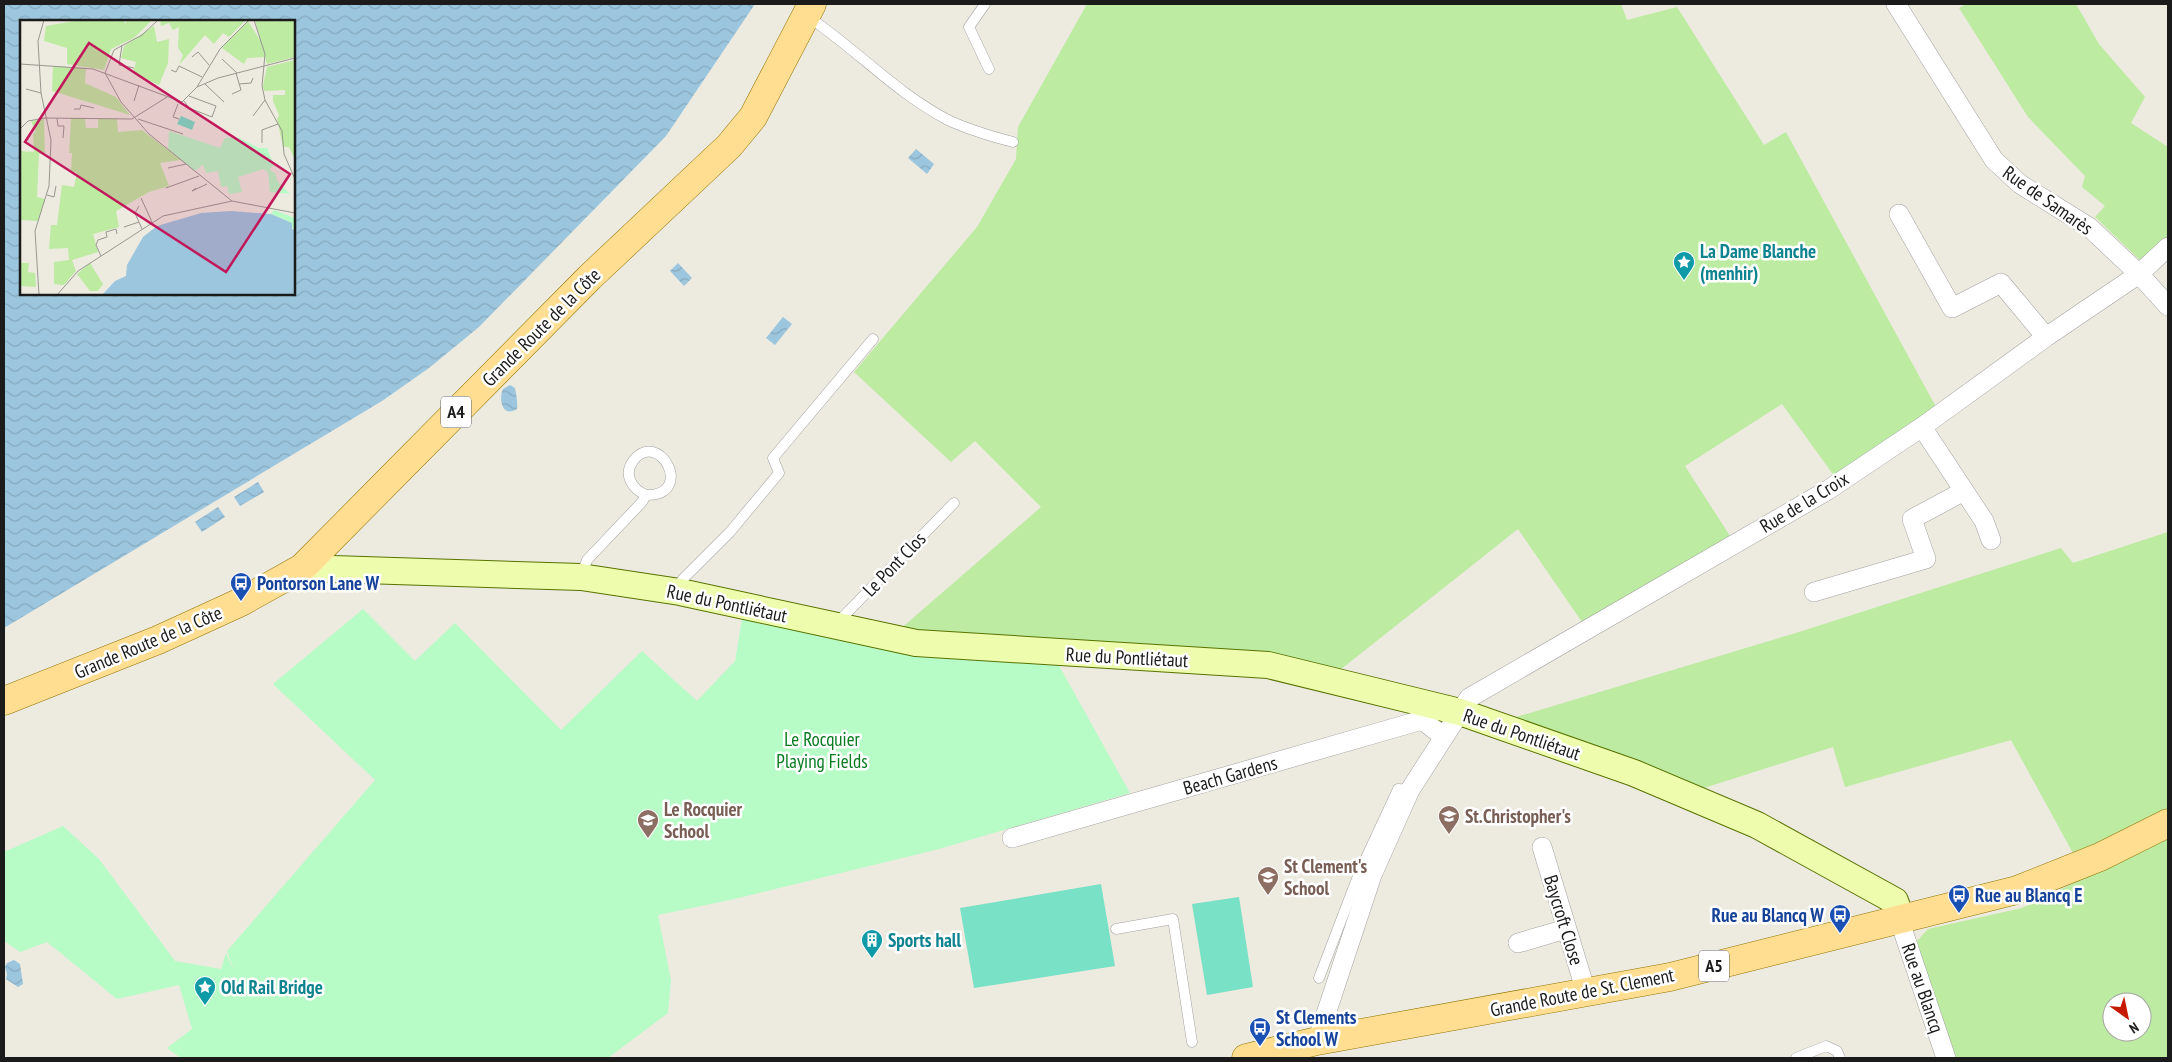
<svg xmlns="http://www.w3.org/2000/svg" width="2172" height="1062" font-family="'PT Sans Narrow',sans-serif">
<style>
.grass{fill:#bceba1;fill-rule:evenodd}
.park{fill:#b7fcc6}
.pitch{fill:#78e1c6}
.water{fill:url(#water-waves);fill-rule:evenodd}
.lines{fill:none;stroke-linecap:round;stroke-linejoin:round}
.lane-casing{stroke:#a2a2a2;stroke-width:11}
.street-casing{stroke:#a2a2a2;stroke-width:20}
.secondary-casing{stroke:#587300;stroke-width:28}
.primary-casing{stroke:#917400;stroke-width:29}
.lane{stroke:#fff;stroke-width:10}
.street{stroke:#fff;stroke-width:19}
.secondary{stroke:#eefcae;stroke-width:26}
.primary{stroke:#ffde92;stroke-width:28}
.labels{text-anchor:middle;stroke-width:5;stroke-linejoin:round;paint-order:stroke}
.shield{fill:#fff;stroke:#5f5f5f;stroke-width:1}
.shield-label{font-size:18px;font-weight:bold;fill:#1b1b1b}
.street-label{font-size:19px;fill:#1b1b1b;stroke:#fff}
.culture-label{font-size:19px;font-weight:bold;fill:#0d838f;stroke:#fff;text-anchor:start}
.transit-label{font-size:19px;font-weight:bold;fill:#164399;stroke:#fff;text-anchor:start}
.park-label{font-size:19px;fill:#067b1f;stroke:#fff}
.education-label{font-size:19px;font-weight:bold;fill:#785e54;stroke:#fff;text-anchor:start}
.inset-road{fill:none;stroke:#999791;stroke-width:1}
.view{fill:#c2185b;fill-opacity:0.15;stroke:#c2185b;stroke-width:2.5}
.inset-edge{fill:none;stroke:#1b1b1b;stroke-width:2.5}
</style>
<defs>
<pattern id="water-waves" width="16" height="10" patternUnits="userSpaceOnUse" patternTransform="scale(1.25)"><rect width="16" height="10" fill="#9cc6de"/><path d="M0 5q4-4 8 0t8 0" fill="none" stroke="#86aabe"/></pattern>
</defs>
<rect width="100%" height="100%" fill="#edeadf"/>
<path class="grass" d="M1087,4H1621L1627,20L1677,7L1764,145L1786,132L1936,407L1835,477L1782,404L1685,466L1730,536L1582,622L1518,529L1340,670L898,631L1041,507L975,441L951,462L854,372L977,227L1016,159L1018,127Z
M1966,4H2076L2099,44L2145,97L2131,123L2168,147V238L2142,262L2095,217L2105,206L2082,187L2085,176L2028,117L1959,8Z
M2168,532V809L2074,855L2011,740L1845,787L1833,747L1701,789L1503,721L1799,632L2061,548L2073,563Z
M2168,835V1058H1951L1917,941L1928,929L2022,908L2140,851ZM2112,1002H2142V1032H2112Z"/>
<path class="park" d="M744,607L1052,653L1130,793L939,849L730,900L658,915L671,980L668,1013L608,1058H181L167,1048L192,1029L179,985L117,999L47,942L20,952L4,941V852L63,826L99,859L175,961L221,969L226,953L234,971L227,951L375,780L273,684L363,609L415,661L455,623L561,730L642,651L697,701L735,661Z"/>
<path class="pitch" d="M1101,884L1115,966L974,988L960,908Z
M1239,897L1253,987L1207,995L1192,904Z"/>
<path class="water" d="M4,4H755L666,136L479,327L429,368L382,401L4,628ZM294,21V294H21V21Z
M916,149L934,164L927,174L908,158Z
M678,263L692,278L684,286L670,271Z
M783,317L792,324L775,345L766,338Z
M510,385L515,388C516,393 518,404 517,409C503,418 498,400 503,389Z
M258,482L264,492L240,506L234,497Z
M218,507L225,517L202,532L195,522Z
M14,960L20,964L23,984L18,987L6,979L7,974L5,967L7,963Z"/>
<g class="lines">
<g class="lane-casing">
<path id="lane" d="M985,4L969,27L989,69
M807,16C855,48 896,93 948,120C969,130 990,136 1013,142
M581,576L587,560L642,502L646,495C632,489 623,475 633,461C659,427 696,496 646,495
M680,592L682,580L730,532L779,473L773,458L873,339
M836,624L954,503
M1116,929L1173,919L1192,1042
M1319,978L1360,871L1398,789L1410,790
M1796,1058L1826,1046L1837,1051L1840,1058"/>
</g>
<g class="street-casing">
<path id="street" d="M1896,4L1994,160L2020,184L2089,227L2139,274L2168,306
M1899,214L1952,308L2001,283L2046,337
M1922,427L1984,521L1991,540
M1814,592L1926,559L1912,519L1964,491
M1012,838L1422,720L1443,736
M1542,847L1586,992
M1901,918L1904,934L1946,1058
M1518,943L1566,929
M1317,1041L1372,875L1410,790L1469,698L1828,490L1922,427L2046,337L2139,274L2168,247"/>
</g>
<g class="secondary-casing">
<path id="secondary" d="M302,568L581,577L680,592L916,643L1268,665L1460,712L1634,773L1757,825L1895,901L1901,918"/>
</g>
<g class="primary-casing">
<path id="primary" d="M4,701L158,640L241,602L302,568L590,277L729,146L753,117L812,4
M1246,1058L1317,1041L1670,977L2017,890L2100,857L2168,823"/>
</g>
<use href="#lane" class="lane"/>
<use href="#street" class="street"/>
<use href="#secondary" class="secondary"/>
<use href="#primary" class="primary"/>
</g>
<defs>
<g id="sight-pin" transform="scale(1.125)"><path d="M0 17L-7.5 6A9.5 9.5 0 1 1 7.5 6Z" fill="#0f9aa8" stroke="#fff"/><path d="M0-6L1.8-2.2L6-1.7L2.9 1.2L3.7 5.4L0 3.3L-3.7 5.4L-2.9 1.2L-6-1.7L-1.8-2.2Z" fill="#fff"/></g>
<g id="bus-pin" transform="scale(1.125)"><path d="M0 17L-7.5 6A9.5 9.5 0 1 1 7.5 6Z" fill="#1a4fb4" stroke="#fff"/><path d="M-5-6H5V4H4V6H2V4H-2V6H-4V4H-5ZM-3.5-4V0h7V-4ZM-3.5 1.2v1.5H-2V1.2ZM2 1.2v1.5H3.5V1.2Z" fill="#fff"/></g>
<g id="school-pin" transform="scale(1.125)"><path d="M0 17L-7.5 6A9.5 9.5 0 1 1 7.5 6Z" fill="#8d6e63" stroke="#fff"/><path d="M0-5L7-2L0 1L-7-2ZM-4 1L0 2.5L4 1V4Q0 6-4 4Z" fill="#fff"/></g>
<g id="building-pin" transform="scale(1.125)"><path d="M0 17L-7.5 6A9.5 9.5 0 1 1 7.5 6Z" fill="#0f9aa8" stroke="#fff"/><path d="M-4-6H4V6H1V3H-1V6H-4ZM-2.5-4.3h1.7v1.8h-1.7ZM.8-4.3h1.7v1.8H.8ZM-2.5-1h1.7V.8h-1.7ZM.8-1h1.7V.8H.8Z" fill="#fff"/></g>
</defs>
<g fill-rule="evenodd">
<use href="#sight-pin" x="1684" y="262"/>
<use href="#bus-pin" x="241" y="583"/>
<use href="#school-pin" x="1449" y="816"/>
<use href="#school-pin" x="648" y="820"/>
<use href="#school-pin" x="1268" y="877"/>
<use href="#bus-pin" x="1959" y="895"/>
<use href="#bus-pin" x="1840" y="915"/>
<use href="#building-pin" x="872" y="940"/>
<use href="#sight-pin" x="205" y="987"/>
<use href="#bus-pin" x="1260" y="1028"/>
</g>
<g class="labels">
<g class="shield">
<rect x="441" y="396.5" width="30" height="31" rx="4"/>
<rect x="1699" y="950.5" width="30" height="31" rx="4"/>
</g>
<g class="shield-label">
<text x="456" y="418">A4</text>
<text x="1714" y="972">A5</text>
</g>
<g class="street-label">
<text transform="translate(2048 200) rotate(35)" y="7">Rue de Samarès</text>
<text transform="translate(541 327) rotate(-45)" y="7">Grande Route de la Côte</text>
<text transform="translate(1804 502) rotate(-31)" y="7">Rue de la Croix</text>
<text transform="translate(894 564) rotate(-46)" y="7">Le Pont Clos</text>
<text transform="translate(727 603) rotate(12)" y="7">Rue du Pontliétaut</text>
<text transform="translate(148 642) rotate(-23)" y="7">Grande Route de la Côte</text>
<text transform="translate(1127 657) rotate(3)" y="7">Rue du Pontliétaut</text>
<text transform="translate(1522 734) rotate(19)" y="7">Rue du Pontliétaut</text>
<text transform="translate(1230 775) rotate(-16)" y="7">Beach Gardens</text>
<text transform="translate(1564 920) rotate(73)" y="7">Baycroft Close</text>
<text transform="translate(1923 988) rotate(71)" y="7">Rue au Blancq</text>
<text transform="translate(1582 992) rotate(-11)" y="7">Grande Route de St. Clement</text>
</g>
<g class="culture-label">
<text x="1700" y="258">La Dame Blanche<tspan x="1700" dy="22">(menhir)</tspan></text>
<text x="888" y="947">Sports hall</text>
<text x="221" y="994">Old Rail Bridge</text>
</g>
<g class="transit-label">
<text x="257" y="590">Pontorson Lane W</text>
<text x="1975" y="902">Rue au Blancq E</text>
<text x="1824" y="922" text-anchor="end">Rue au Blancq W</text>
<text x="1276" y="1024">St Clements<tspan x="1276" dy="22">School W</tspan></text>
</g>
<g class="park-label">
<text x="822" y="746">Le Rocquier<tspan x="822" dy="22">Playing Fields</tspan></text>
</g>
<g class="education-label">
<text x="664" y="816">Le Rocquier<tspan x="664" dy="22">School</tspan></text>
<text x="1465" y="823">St.Christopher's</text>
<text x="1284" y="873">St Clement's<tspan x="1284" dy="22">School</tspan></text>
</g>
</g>
<g transform="translate(20 20)">
<rect width="275" height="275" fill="#edeadf"/>
<path d="M60,0H104L106,5V0L131,1L114,18L91,29L84,50L47,44V28L24,21L26,6ZM140,0H226L209,17L203,13L194,24L185,15L159,45L163,35L158,28L159,7L153,10L149,3L141,6ZM235,0H275V37L247,44ZM228,1L243,25L245,37L227,38L224,44L202,28ZM134,6L137,22L149,19L148,43L139,65L113,53L116,42L101,38L104,26ZM275,40V140L269,127H263L257,99L259,95L253,81V75H265V70L244,71L243,66L247,47ZM33,46L66,48L65,63L96,77L110,95L32,71ZM51,98H65L66,108H78V99H97L98,112L122,110L161,140L140,143L149,166L129,172L96,191L99,207L73,214L78,232L52,240L56,251L44,265L34,264V242L49,240L48,228L29,229L31,205H37L42,165L54,167L57,153L51,151L52,133H49ZM24,99L25,134H19L17,177L25,179L18,201L0,200V131L14,132L13,114L16,112L11,101ZM0,243H9L8,252L15,253L16,267L0,266ZM70,243L83,264L78,271H70L57,254Z" fill="#bceba1"/>
<path d="M149,111L200,128L205,118L217,117L239,128H247L254,145L249,150L255,153L258,162L270,174L250,172L248,153L244,149L218,157L222,172L209,174L207,166L201,167L198,151L186,153L183,145L174,151L148,129ZM254,190L275,198V210L264,199L251,194Z" fill="#b7fcc6"/>
<path d="M161,96L175,102L172,110L157,104Z" fill="#78e1c6"/>
<path d="M211,191L251,194L272,203V209L275,210V275H82L95,261L106,256L107,245L123,217L137,206L181,193Z" fill="#9cc6de"/>
<path class="inset-road" d="M234,0L245,34L242,66L245,80L262,111L264,134L275,159M102,25L99,45L114,48M172,37L178,32L189,45M202,39L217,53M0,44L73,49L162,82L177,67L198,58L275,38M151,50L156,52L159,46L182,57M85,53L94,30L122,15L138,0M85,53L101,82L129,114L212,181M185,64L204,82M219,64L231,63L233,58M177,67L200,29L228,1M6,69L21,73M212,74L221,70L216,53M114,81L119,65M164,81L169,88L192,97L196,86L169,76M158,84L153,97L159,99M54,89H60L61,85L74,88M233,96L245,80M37,98L38,106H44L43,118M118,99L163,114M0,109L8,101L25,98L112,99L147,77M242,123V110L258,104M148,148L166,144M146,168L179,156M176,168L172,171L187,164M27,175L34,177L36,166M121,178L132,202M119,186L115,193L122,209M104,207L119,202M81,236L76,225L78,220L87,217L86,212L96,209L97,214M19,275L15,211L29,166L31,120L21,73L18,21L24,0M37,275L58,251L143,196L212,181L275,193"/>
<path class="view" d="M69,23L270,154L206,252L5,122Z"/>
<rect width="275" height="275" class="inset-edge"/>
</g>
<rect width="2172" height="1062" fill="none" stroke="#1b1b1b" stroke-width="10"/>
<g transform="translate(2127 1017) rotate(147)"><circle r="24" fill="#ffffff" stroke="#a4a4a4"/>
<path d="M0-4L9 19L0 12L-9 19Z" fill="#c51900"/>
<text y="-8" font-size="14" font-weight="bold" text-anchor="middle" fill="#1b1b1b">N</text>
</g>
</svg>
